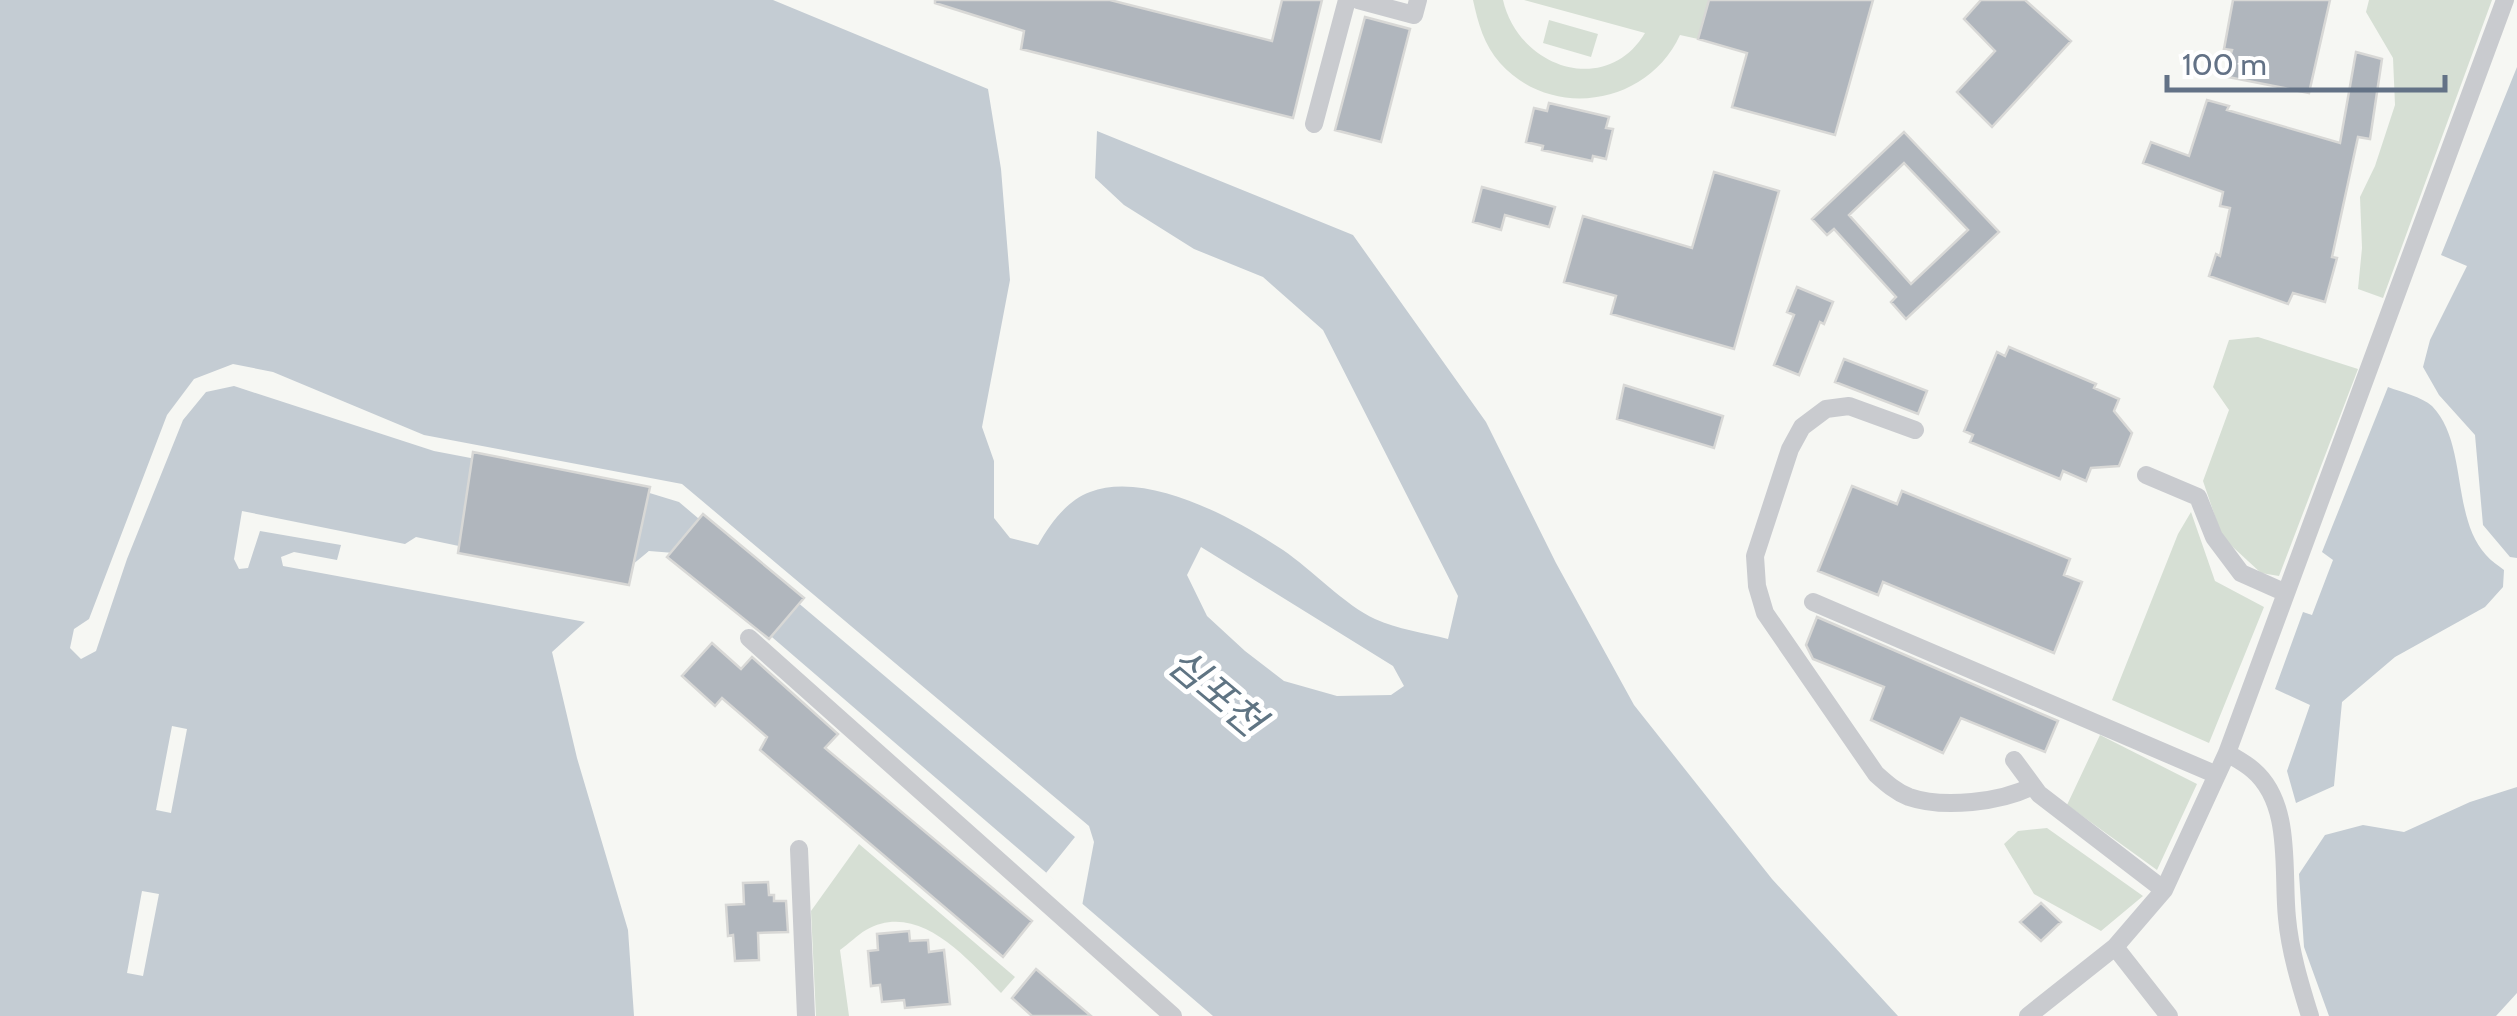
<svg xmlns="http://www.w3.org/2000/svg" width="2517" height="1016" font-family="Cabin,'Noto Sans KR',sans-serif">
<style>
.green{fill:#d6dfd4}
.water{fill:#c4ccd3;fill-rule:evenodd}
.pier{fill:#f6f7f3}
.building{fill:#b0b6bd;stroke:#d8d8d6;stroke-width:2.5;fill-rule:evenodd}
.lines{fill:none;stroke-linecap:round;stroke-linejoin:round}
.minor{stroke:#c9cbcf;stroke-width:18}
.labels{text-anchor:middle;stroke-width:10;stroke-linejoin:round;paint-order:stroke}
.water-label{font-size:40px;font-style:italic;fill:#5f7483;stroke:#fff}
</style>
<rect width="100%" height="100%" fill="#f6f7f3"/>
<path class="green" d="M1473,0H1503C1518,67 1606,98 1645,33L1524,0H1709L1698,39L1680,35C1648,105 1552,121 1500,63C1484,45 1478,23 1473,0Z
M2369,0H2492L2383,298L2358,289L2362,248L2360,197L2375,166L2395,105L2393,58L2366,12Z
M1549,20L1598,34L1591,57L1543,43Z
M2258,337L2358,369L2279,576L2261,573L2222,537L2203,481L2229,410L2213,387L2229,340Z
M2191,512L2215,581L2264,607L2209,743L2112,700L2178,534Z
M2100,735L2197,784L2157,870L2067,805Z
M2047,828L2143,896L2101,931L2034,894L2004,844L2018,831Z
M859,844L1015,977L1001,993C968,960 919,900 866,930C857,935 849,944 840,950L849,1016H816L811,911Z"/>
<path class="water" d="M0,0H773L988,89L1001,169L1010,280L982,427L994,461V518L1010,538L1038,545C1050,524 1066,501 1090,492C1147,470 1236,519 1283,550C1311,569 1346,606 1375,619C1397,629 1425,633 1448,639L1458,596L1323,330L1263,277L1194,249L1124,205L1095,178L1097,131L1353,235L1486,422L1556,563L1634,705L1772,879L1898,1016H1213L674,553L649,551L598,610L552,652L577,758L628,930L634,1016H0ZM1201,547L1393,666L1404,686L1391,695L1337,696L1284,681L1245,651L1207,616L1187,575Z
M2517,67V558L2510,557L2483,525L2475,435L2439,395L2423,367L2430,340L2467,266L2441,255Z
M2388,387C2401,392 2422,397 2432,406C2468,443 2451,517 2486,555C2491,561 2498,565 2504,570L2503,587L2485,607L2395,657L2342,702L2334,786L2296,803L2287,771L2310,705L2275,689L2303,612L2312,615L2333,560L2322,552Z
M2517,787V993L2496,1016H2329L2304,947L2299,874L2325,835L2363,825L2404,832L2470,802Z"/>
<path class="pier" d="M233,364L273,372L424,435L682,484L1089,826L1094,842L1082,906L1046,873L1075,837L679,502L643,491L434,451L234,386L206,392L183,420L127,559L96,651L81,659L70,648L74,629L89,619L167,415L194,379Z
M242,511L405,544L416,537L615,579L649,551L647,561L591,623L283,566L281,557L294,552L337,560L341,545L260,531L248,568L239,569L234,559Z
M172,726L187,729L171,813L156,810Z
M142,891L159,894L143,976L127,973Z"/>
<path class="building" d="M935,0H1110L1272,41L1282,0H1322L1293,118L1021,49L1024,31L935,3Z
M1709,0H1873L1835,135L1732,107L1747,53L1698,39Z
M1981,0H2025L2071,41L1992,127L1957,92L1995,51L1964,19Z
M2233,0H2330L2309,93L2223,76L2232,50L2224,49Z
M1365,17L1410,29L1381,142L1335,130Z
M2356,52L2382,59L2370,139L2358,137L2332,257L2337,258L2325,302L2293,293L2288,304L2209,276L2216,254L2220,256L2230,208L2220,206L2223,192L2143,163L2151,142L2189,156L2207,100L2229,106L2227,110L2340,143Z
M1549,103L1609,117L1606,128L1613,129L1606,159L1593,156L1592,161L1542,150L1543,146L1526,142L1534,108L1547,111Z
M1904,132L1999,232L1906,319L1891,302L1896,297L1834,229L1827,235L1812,219ZM1904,163L1968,230L1911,284L1849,215Z
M1714,172L1779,191L1734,349L1611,314L1616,296L1564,282L1583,216L1692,248Z
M1482,187L1555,207L1549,227L1505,215L1501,230L1473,222Z
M1797,287L1833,302L1824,324L1820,322L1799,375L1774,365L1794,315L1787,312Z
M2009,347L2096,384L2094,388L2119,399L2114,411L2132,433L2119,466L2091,468L2086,481L2063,471L2060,479L1970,442L1973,435L1964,431L1997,352L2005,356Z
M1844,359L1927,391L1918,414L1835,382Z
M1624,385L1723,416L1714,448L1617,419Z
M473,452L650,487L629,585L458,553Z
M1852,486L1897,504L1902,491L2070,559L2064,575L2082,582L2054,653L1883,582L1878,595L1818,571Z
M703,514L804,598L769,639L667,557Z
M1817,617L2058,721L2045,752L1961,718L1943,753L1871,720L1884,687L1813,659L1806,645Z
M712,643L741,669L752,657L838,734L825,748L1032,921L1003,957L760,750L767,737L722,698L715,706L682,676Z
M768,882L769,895H774V901H786L788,932L758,933L759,960L735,961L733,935L728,936L726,905L744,904L743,883Z
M2041,903L2061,922L2041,941L2020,922Z
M909,931L910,941L928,940L929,952L944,950L950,1004L905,1008L904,1000L882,1002L880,985L871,986L868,951L878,950L877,934Z
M1036,969L1091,1016H1032L1012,998Z"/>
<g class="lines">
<path class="minor" d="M1358,0L1414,15L1418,0
M1314,124L1347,0
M1915,430L1849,406L1826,409L1802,427L1790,449L1755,556L1757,586L1765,613L1876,774C1886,783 1896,792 1909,797C1944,809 2001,802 2033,786
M2146,475L2198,497L2214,537L2241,573L2286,593
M1813,602L2217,775
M749,638L1173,1016
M2227,753C2235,758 2245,763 2253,770C2293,804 2282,871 2287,918C2290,951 2300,984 2310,1016
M2014,760L2039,794L2164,890
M799,849L806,1016
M2115,947L2169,1016
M2028,1016L2115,947L2164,890L2227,753L2505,0"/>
</g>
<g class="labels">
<g class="water-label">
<text transform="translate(1216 692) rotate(40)" y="14">심포천</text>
</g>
</g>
<path d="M2167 75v15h278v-15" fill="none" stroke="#637286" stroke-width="5"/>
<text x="2182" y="75" font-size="30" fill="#637286" stroke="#ffffff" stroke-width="8" paint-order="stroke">100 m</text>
</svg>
